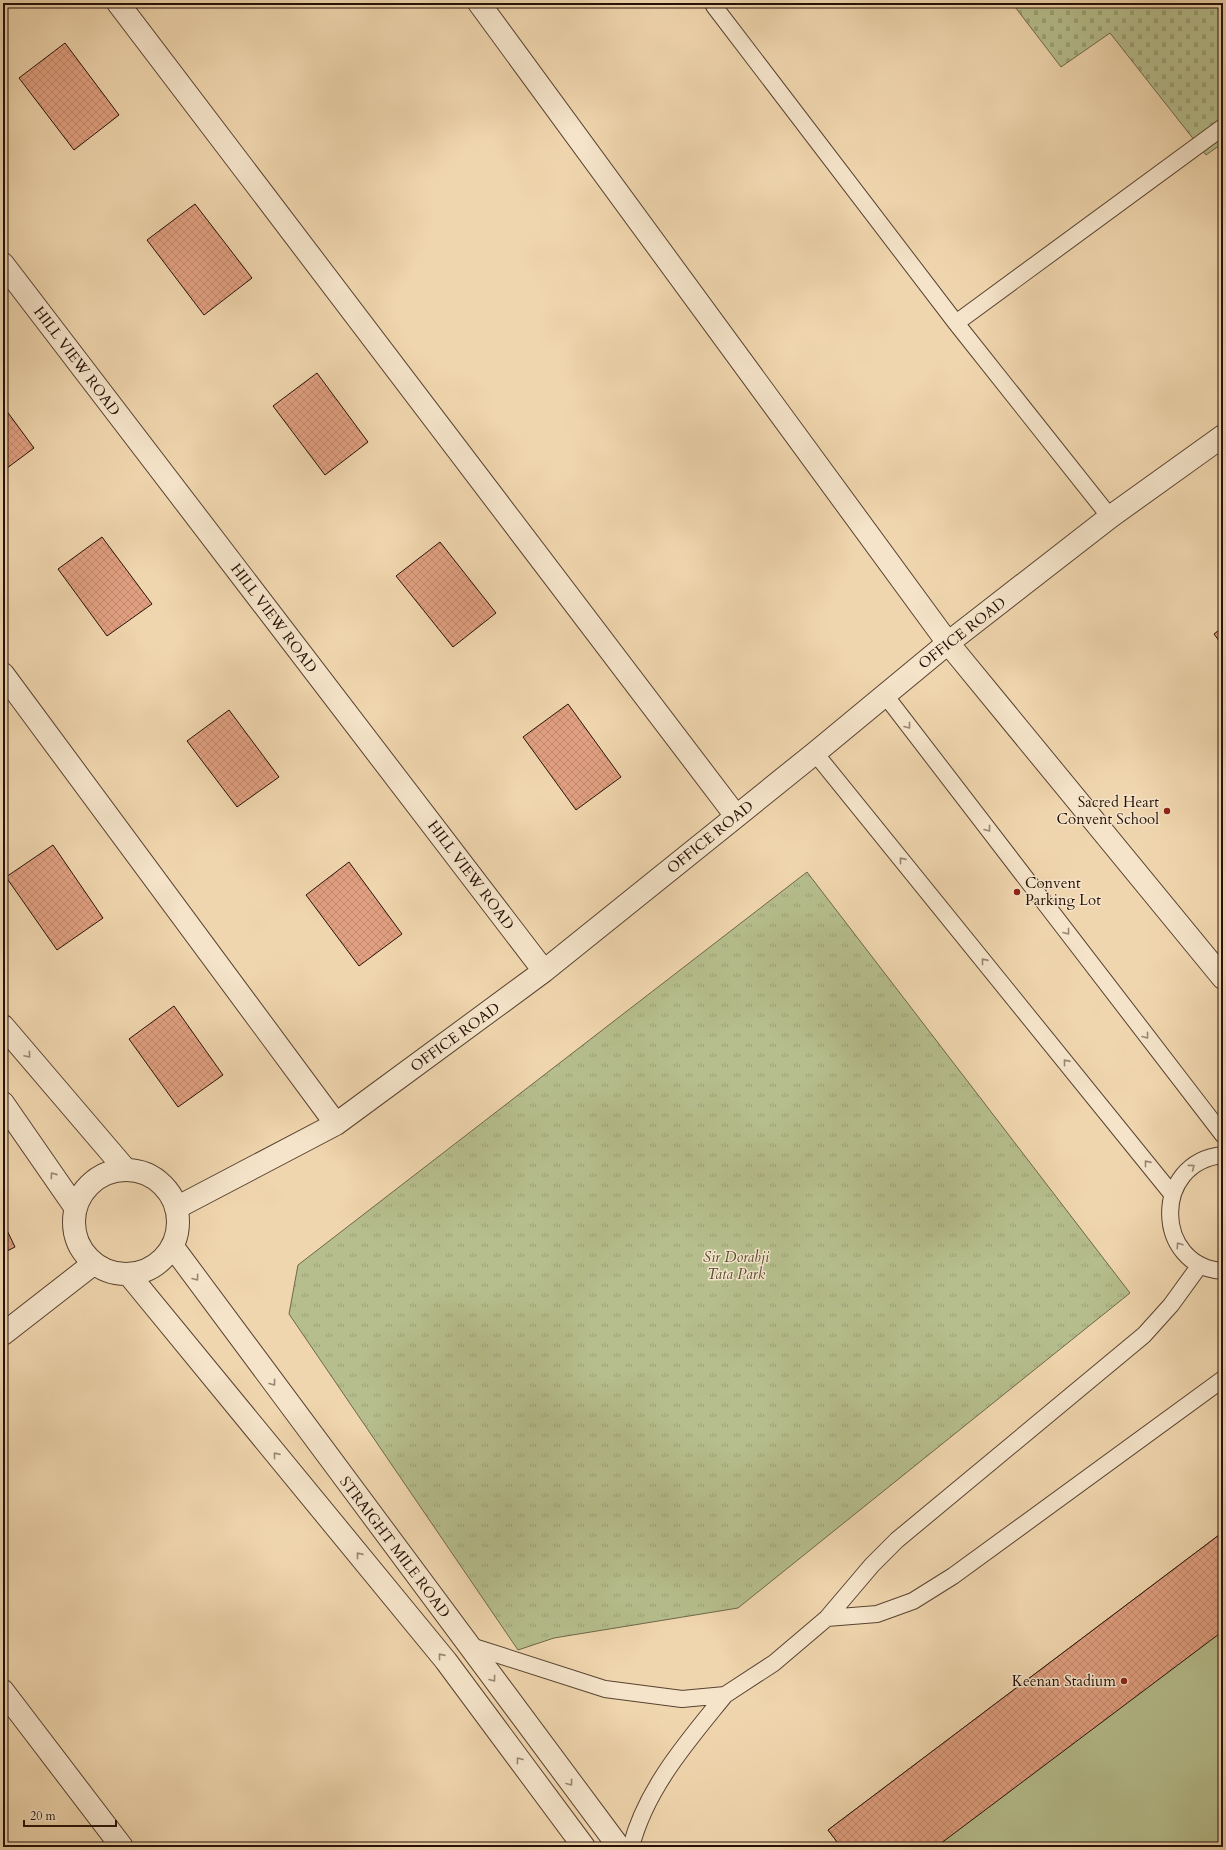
<svg xmlns="http://www.w3.org/2000/svg" width="1226" height="1850" font-family="Cardo,serif">
<style>
.grass{fill:url(#grass-tufts);stroke:#6e674a}
.cemetery{fill:url(#cemetery-stones);stroke:#6e674a}
.pitch{fill:#b6be8d;stroke:#6e674a}
.building{fill:url(#building-cross-hatch);stroke:#261007}
.lines{fill:none;stroke-linecap:round;stroke-linejoin:round}
.service-casing{stroke:#584231;stroke-width:18}
.minor-casing{stroke:#584231;stroke-width:24}
.tertiary-casing{stroke:#584231;stroke-width:24}
.service{stroke:#f5e4ca;stroke-width:16}
.minor{stroke:#f5e4ca;stroke-width:22}
.tertiary{stroke:#f5e4ca;stroke-width:22}
.oneway{stroke:#988572}
.poi-dot{fill:#8f2418;stroke:#f5e4ca;stroke-width:1.5}
.labels{text-anchor:middle;stroke-width:3;stroke-linejoin:round;paint-order:stroke}
.street-label{font-size:15px;fill:#261007;stroke:#f5e4ca}
.poi-label{font-size:15px;fill:#261007;stroke:#f5e4ca;text-anchor:end}
.park-label{font-size:15px;font-style:italic;fill:#584d36;stroke:#f5e4ca}
</style>
<defs>
<pattern id="grass-tufts" width="24" height="20" patternUnits="userSpaceOnUse"><rect width="24" height="20" fill="#b6be8d"/><path d="M3 7l-1-3M5 7V3M7 7l1-3M15 17l-1-3M17 17v-4M19 17l1-3" fill="none" stroke="#9ca278"/></pattern>
<pattern id="cemetery-stones" width="16" height="16" patternUnits="userSpaceOnUse"><rect width="16" height="16" fill="#b6be8d"/><path d="M2 7V4a2 2 0 0 1 4 0v3zM10 15v-3a2 2 0 0 1 4 0v3z" fill="#9ca278"/></pattern>
<pattern id="building-cross-hatch" width="8" height="8" patternUnits="userSpaceOnUse"><rect width="8" height="8" fill="#e1a081"/><path d="M0 0l8 8M0 8l8-8" fill="none" stroke="#c1896e"/></pattern>
</defs>
<rect width="100%" height="100%" fill="#f0d6ae"/>
<filter id="stains"><feTurbulence type="fractalNoise" baseFrequency=".005" numOctaves="4"/><feColorMatrix values="0 0 0 0 .2 0 0 0 0 .09 0 0 0 0 .02 0 0 0 .5 -.17"/></filter>
<radialGradient id="worn" r=".72"><stop offset=".6" stop-color="#630" stop-opacity="0"/><stop offset="1" stop-color="#630" stop-opacity=".3"/></radialGradient>
<path class="grass" d="M807,872L1130,1293L738,1608L554,1638L518,1650L289,1314L298,1265Z"/>
<path class="cemetery" d="M1012,3H1223V143L1206,155L1110,33L1061,67Z"/>
<path class="pitch" d="M1223,1532V1847H841L828,1830Z"/>
<path class="building" d="M65,43L119,115L74,150L19,78Z
M195,204L252,278L204,315L147,240Z
M317,373L368,442L325,475L273,406Z
M3,406L34,448L3,471Z
M102,537L152,604L107,636L58,569Z
M440,542L496,613L453,647L396,576Z
M1223,627V646L1214,634Z
M568,704L621,777L576,810L523,737Z
M229,710L279,777L237,807L187,741Z
M53,845L103,918L57,950L6,877Z
M349,862L402,934L359,966L306,895Z
M174,1006L223,1075L178,1107L129,1039Z
M3,1222L15,1247L3,1253Z
M1223,1532V1631L936,1847H841L828,1830Z"/>
<g class="lines">
<g class="service-casing">
<path id="service" d="M714,6L956,323L1110,517
M956,323L1223,127
M885,695L1223,1135
M815,753L1172,1194
M1223,1155C1151,1162 1154,1267 1223,1271
M827,1618L877,1614L913,1601L953,1576L1223,1379
M468,1645L605,1689L682,1699L725,1695L774,1663L827,1618L872,1565L897,1540L1144,1335L1171,1305L1200,1265
M631,1847C646,1788 688,1741 725,1695"/>
</g>
<g class="minor-casing">
<path id="minor" d="M118,3L736,816
M479,3L948,643L1223,978
M3,264L544,971
M3,674L336,1124
M176,1208L336,1124L544,971L815,753L948,643L1110,517L1223,436
M3,1334L93,1264
M3,1691L122,1847"/>
</g>
<g class="tertiary-casing">
<path id="tertiary" d="M3,1026L126,1170
M3,1103L75,1207
M74 1222a52 52 0 1 1 104 0a52 52 0 1 1-104 0Z
M173,1247L619,1847
M130,1276L446,1661L584,1847"/>
</g>
<use href="#service" class="service"/>
<use href="#minor" class="minor"/>
<use href="#tertiary" class="tertiary"/>
</g>
<defs><path id="oneway-chevron" d="M-2-3.5L2.5 0L-2 3.5" fill="none" stroke-width="1.6" stroke-linecap="round" stroke-linejoin="round"/></defs>
<g class="oneway">
<use href="#oneway-chevron" transform="translate(908 726) rotate(52)"/>
<use href="#oneway-chevron" transform="translate(988 829) rotate(52)"/>
<use href="#oneway-chevron" transform="translate(902 860) rotate(-129)"/>
<use href="#oneway-chevron" transform="translate(1067 932) rotate(52)"/>
<use href="#oneway-chevron" transform="translate(984 961) rotate(-129)"/>
<use href="#oneway-chevron" transform="translate(1146 1036) rotate(52)"/>
<use href="#oneway-chevron" transform="translate(28 1055) rotate(50)"/>
<use href="#oneway-chevron" transform="translate(1066 1062) rotate(-129)"/>
<use href="#oneway-chevron" transform="translate(1147 1163) rotate(-129)"/>
<use href="#oneway-chevron" transform="translate(1192 1167) rotate(-37)"/>
<use href="#oneway-chevron" transform="translate(53 1175) rotate(-125)"/>
<use href="#oneway-chevron" transform="translate(1179 1245) rotate(-124)"/>
<use href="#oneway-chevron" transform="translate(196 1278) rotate(53)"/>
<use href="#oneway-chevron" transform="translate(273 1383) rotate(53)"/>
<use href="#oneway-chevron" transform="translate(276 1455) rotate(-129)"/>
<use href="#oneway-chevron" transform="translate(359 1555) rotate(-129)"/>
<use href="#oneway-chevron" transform="translate(441 1656) rotate(-129)"/>
<use href="#oneway-chevron" transform="translate(493 1679) rotate(53)"/>
<use href="#oneway-chevron" transform="translate(519 1760) rotate(-127)"/>
<use href="#oneway-chevron" transform="translate(570 1783) rotate(53)"/>
</g>
<g class="poi-dot">
<circle cx="1167" cy="811" r="4"/>
<circle cx="1017" cy="892" r="4"/>
<circle cx="1124" cy="1681" r="4"/>
</g>
<g class="labels">
<g class="street-label">
<text transform="translate(77 361) rotate(53)" y="5">HILL VIEW ROAD</text>
<text transform="translate(274 618) rotate(53)" y="5">HILL VIEW ROAD</text>
<text transform="translate(962 633) rotate(-38)" y="5">OFFICE ROAD</text>
<text transform="translate(710 837) rotate(-39)" y="5">OFFICE ROAD</text>
<text transform="translate(471 875) rotate(53)" y="5">HILL VIEW ROAD</text>
<text transform="translate(455 1037) rotate(-36)" y="5">OFFICE ROAD</text>
<text transform="translate(395 1547) rotate(53)" y="5">STRAIGHT MILE ROAD</text>
</g>
<g class="poi-label">
<text x="1159" y="807">Sacred Heart<tspan x="1159" dy="17">Convent School</tspan></text>
<text x="1025" y="888" text-anchor="start">Convent<tspan x="1025" dy="17">Parking Lot</tspan></text>
<text x="1116" y="1686">Keenan Stadium</text>
</g>
<g class="park-label">
<text x="736" y="1262">Sir Dorabji<tspan x="736" dy="17">Tata Park</tspan></text>
</g>
</g>
<rect width="1226" height="1850" fill="none" stroke="#f0d6ae" stroke-width="16"/>
<rect x="4" y="4" width="1218" height="1842" fill="none" stroke="#261007" stroke-width="2"/>
<rect x="8" y="8" width="1210" height="1834" fill="none" stroke="#261007"/>
<path d="M24 1820v6h92v-6" fill="none" stroke="#261007" stroke-width="2"/>
<text x="30" y="1820" font-size="12" fill="#261007" stroke="#f5e4ca" stroke-width="3" paint-order="stroke">20 m</text>
<rect width="100%" height="100%" filter="url(#stains)"/>
<rect width="100%" height="100%" fill="url(#worn)"/>
</svg>
